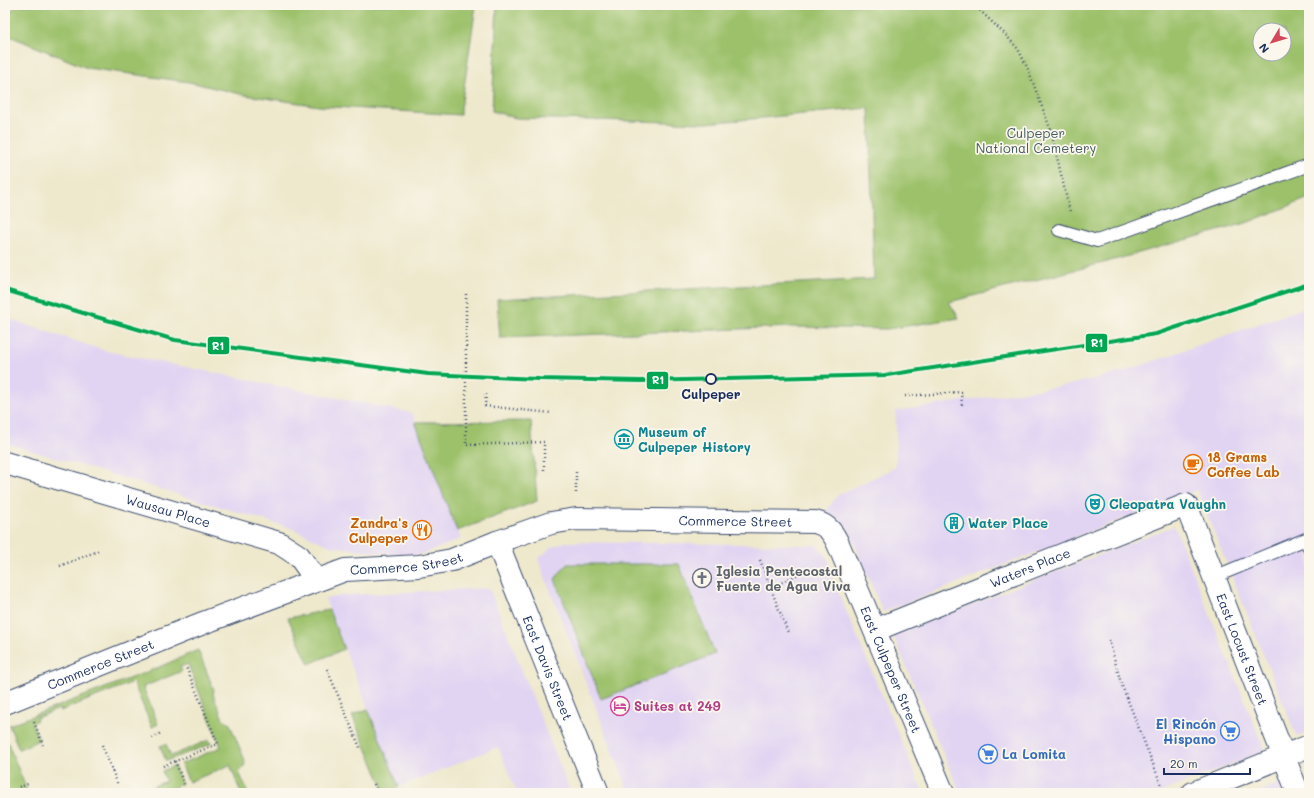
<svg xmlns="http://www.w3.org/2000/svg" width="1314" height="798" font-family="Mali,sans-serif">
<style>
.built{fill:#e1d4f3}
.green{fill:#9cc16b;stroke:#5c7864;fill-rule:evenodd}
.lines{fill:none;stroke-linecap:round;stroke-linejoin:round}
.service-casing{stroke:#3b4b6e;stroke-width:14}
.minor-casing{stroke:#3b4b6e;stroke-width:24}
.tertiary-casing{stroke:#3b4b6e;stroke-width:24}
.path{stroke:#3b4b6e;stroke-width:2.5;stroke-dasharray:1 3;stroke-linecap:butt}
.service{stroke:#fff;stroke-width:12}
.minor{stroke:#fff;stroke-width:22}
.tertiary{stroke:#fff;stroke-width:22}
.rail-1-casing{stroke:#fbf7ec;stroke-width:7}
.rail-1{stroke:#00a651;stroke-width:4}
.stop-dot{fill:#fbf7ec;stroke:#1b2f5e;stroke-width:2}
.labels{text-anchor:middle;stroke-width:3.5;stroke-linejoin:round;paint-order:stroke}
.park-label{font-size:13px;fill:#425b62;stroke:#fbf7ec}
.stop-label{font-size:13px;font-weight:bold;fill:#1b2f5e;stroke:#fbf7ec}
.culture-label{font-size:13px;font-weight:bold;fill:#0d838f;stroke:#fbf7ec;text-anchor:start}
.food-label{font-size:13px;font-weight:bold;fill:#c56008;stroke:#fbf7ec;text-anchor:start}
.street-label{font-size:13px;fill:#1b2f5e;stroke:#fbf7ec}
.worship-label{font-size:13px;font-weight:bold;fill:#5b616d;stroke:#fbf7ec;text-anchor:start}
.hotel-label{font-size:13px;font-weight:bold;fill:#b23c85;stroke:#fbf7ec;text-anchor:start}
.shop-label{font-size:13px;font-weight:bold;fill:#366cbe;stroke:#fbf7ec;text-anchor:end}
.line-badge{stroke:#fbf7ec;stroke-width:1.5}
.badge-label{font-size:11px;text-anchor:middle;font-weight:bold;fill:#fff}
</style>
<rect width="100%" height="100%" fill="#fbf7ec"/>
<filter id="ink" filterUnits="userSpaceOnUse"><feTurbulence type="fractalNoise" baseFrequency=".025" numOctaves="2"/><feDisplacementMap in="SourceGraphic" scale="8" xChannelSelector="R" yChannelSelector="G"/><feConvolveMatrix kernelMatrix="1 2 1 2 8 2 1 2 1" color-interpolation-filters="sRGB"/></filter>
<filter id="wash" filterUnits="userSpaceOnUse"><feTurbulence type="fractalNoise" baseFrequency=".012" numOctaves="4" result="noise"/><feDisplacementMap in="SourceGraphic" scale="16" xChannelSelector="R" yChannelSelector="G"/><feGaussianBlur stdDeviation="0.9" result="paint"/><feColorMatrix in="noise" values="0 0 0 0 0 0 0 0 0 0 0 0 0 0 0 0 0 1.4 0 .05"/><feComposite in="paint" operator="in"/></filter>
<g filter="url(#wash)">
<rect width="100%" height="100%" fill="#eee8cc"/>
<path class="built" d="M1309,306V732L1297,737L1197,490L883,612L849,530L826,511L838,495L896,467V411L1069,385L1123,372Z
M5,318L106,351L412,413L461,539L422,554L414,555L391,554L330,546L291,528L5,443Z
M1174,526L1265,751L1159,793H960L893,635Z
M565,542L815,545L820,548L829,560L831,575L923,793H629L538,559L550,548Z
M489,588L571,793H517L498,747L399,787L325,599L345,595Z
M1280,783L1284,793H1256Z"/>
<path class="green" d="M15,5H476L460,115L319,106L245,95L189,82L87,68L5,34V23Z
M497,5H1309V198L1246,223L1103,263L949,302L959,318L887,329L793,327L500,338L497,299L874,279L869,108L707,123L516,118L492,111ZM1260,30H1284V54H1260Z
M531,421L537,501L457,531L415,422Z
M567,564H679L715,654L601,699L555,579Z
M329,610L344,649L309,664L288,618Z
M198,650L214,690L213,694L223,719L229,722L244,758C246,765 244,767 239,772L248,793H241L230,765L189,782L181,764L221,747L188,664L180,667L182,671L143,687L158,724L152,727L133,682L60,711L59,709L36,718L37,720L32,723L39,740L19,749L9,725L157,668Z
M368,709L399,787L385,792L352,715Z
M5,736L28,793H5Z
M209,740L211,744L166,761L160,746L166,744L171,756Z
M174,766L182,784L160,793H138L166,781L162,771Z"/>
</g>
<g filter="url(#ink)">
<g class="lines">
<g class="service-casing">
<path id="service" d="M1059,230L1097,241L1309,165
M1214,577L1306,539L1309,548"/>
</g>
<g class="minor-casing">
<g id="minor">
<path id="s1" d="M5,463L279,543L299,556L316,580"/>
<path id="s2" d="M497,542L551,523L576,519L815,522C828,525 834,534 839,546L943,793"/>
<path id="s3" d="M875,630L1186,505L1298,793"/>
<path d="M1193,793L1309,746"/>
</g>
</g>
<g class="tertiary-casing">
<g id="tertiary">
<path id="s4" d="M5,703L203,623L345,570L419,566L452,560L497,542L598,793"/>
</g>
</g>
<path class="path" d="M974,5L1005,34L1018,49L1027,67L1050,128L1070,212
M466,294V445L544,442V470
M486,394L485,406L551,413
M905,396L961,392L962,405
M576,493V470
M760,560L788,633
M60,566L100,550
M771,588L802,572
M1109,640L1121,683L1162,787
M327,669L361,750
M34,722L43,745
M152,738L161,733
M102,745L118,785
M175,761L184,784
M163,766L218,744L186,667
M374,784L378,793
M19,787L28,784
M71,793H72"/>
<use href="#service" class="service"/>
<use href="#minor" class="minor"/>
<use href="#tertiary" class="tertiary"/>
<g class="rail-1-casing">
<path id="rail-1" d="M5,290L175,340L428,374L539,379L641,381L887,375L1156,334L1309,284"/>
</g>
<use href="#rail-1" class="rail-1"/>
</g>
</g>
<defs>
<g id="museum-ring" transform="scale(1)"><circle r="9.5" fill="#fbf7ec" stroke="#0f9aa8" stroke-width="1.5"/><path d="M0-6L6-3V-2H-6V-3ZM-5-1h2V3h-2ZM-1-1h2V3h-2ZM3-1h2V3H3ZM-6 4H6V6H-6Z" fill="#0f9aa8"/></g>
<g id="cafe-ring" transform="scale(1)"><circle r="9.5" fill="#fbf7ec" stroke="#e8710a" stroke-width="1.5"/><path d="M-5.5-4.5H6V0H3Q3 3.5 0 3.5H-2.5Q-5.5 3.5-5.5 0ZM3-3.2v2h1.7v-2ZM-6 4.5H4V6H-6Z" fill="#e8710a"/></g>
<g id="theatre-ring" transform="scale(1)"><circle r="9.5" fill="#fbf7ec" stroke="#0f9aa8" stroke-width="1.5"/><path d="M-5-5.5Q0-4 5-5.5V0Q5 5 0 6Q-5 5-5 0ZM-3.3-2.5H-1v1.5H-3.3ZM1-2.5H3.3v1.5H1ZM-2.8 1Q0 5.5 2.8 1Z" fill="#0f9aa8"/></g>
<g id="building-ring" transform="scale(1)"><circle r="9.5" fill="#fbf7ec" stroke="#0f9aa8" stroke-width="1.5"/><path d="M-4-6H4V6H1V3H-1V6H-4ZM-2.5-4.3h1.7v1.8h-1.7ZM.8-4.3h1.7v1.8H.8ZM-2.5-1h1.7V.8h-1.7ZM.8-1h1.7V.8H.8Z" fill="#0f9aa8"/></g>
<g id="restaurant-ring" transform="scale(1)"><circle r="9.5" fill="#fbf7ec" stroke="#e8710a" stroke-width="1.5"/><path d="M-5-6h1v4h1v-4h1v4h1v-4h1v5L-1.5 .5V6h-2V.5L-5-1ZM5-6V6H3V1.5H1.5Q1.5-4 5-6Z" fill="#e8710a"/></g>
<g id="church-ring" transform="scale(1)"><circle r="9.5" fill="#fbf7ec" stroke="#6b7280" stroke-width="1.5"/><path d="M-1.2-6h2.4v3.5h3.3v2.4h-3.3V6h-2.4V-.1h-3.3v-2.4h3.3Z" fill="#6b7280"/></g>
<g id="hotel-ring" transform="scale(1)"><circle r="9.5" fill="#fbf7ec" stroke="#d1479c" stroke-width="1.5"/><path d="M-6-4.5h1.5V1H6V5H4.5V3h-9V5H-6ZM-4 0a1.8 1.8 0 1 1 3.6 0ZM.5 0V-2.5h3Q6-2.5 6 0Z" fill="#d1479c"/></g>
<g id="supermarket-ring" transform="scale(1)"><circle r="9.5" fill="#fbf7ec" stroke="#3f7fe0" stroke-width="1.5"/><path d="M-6-5.5h2.5l.6 2H6L4.5 2H-2.5L-4.4-4H-6ZM-1.5 3.2a1.3 1.3 0 1 0 .1 0ZM3 3.2a1.3 1.3 0 1 0 .1 0Z" fill="#3f7fe0"/></g>
</defs>
<g fill-rule="evenodd">
<use href="#museum-ring" x="624" y="439"/>
<use href="#cafe-ring" x="1193" y="464"/>
<use href="#theatre-ring" x="1095" y="504"/>
<use href="#building-ring" x="954" y="523"/>
<use href="#restaurant-ring" x="422" y="530"/>
<use href="#church-ring" x="702" y="578"/>
<use href="#hotel-ring" x="620" y="706"/>
<use href="#supermarket-ring" x="1230" y="731"/>
<use href="#supermarket-ring" x="988" y="754"/>
</g>
<circle class="stop-dot" cx="711" cy="379" r="5"/>
<g class="labels">
<g class="park-label">
<text x="1036" y="138">Culpeper<tspan x="1036" dy="15">National Cemetery</tspan></text>
</g>
<g class="stop-label">
<text x="711" y="399">Culpeper</text>
</g>
<g class="culture-label">
<text x="638" y="437">Museum of<tspan x="638" dy="15">Culpeper History</tspan></text>
<text x="1109" y="509">Cleopatra Vaughn</text>
<text x="968" y="528">Water Place</text>
</g>
<g class="food-label">
<text x="1207" y="462">18 Grams<tspan x="1207" dy="15">Coffee Lab</tspan></text>
<text x="408" y="528" text-anchor="end">Zandra's<tspan x="408" dy="15">Culpeper</tspan></text>
</g>
<g class="street-label">
<text dy="5" stroke="none"><textPath href="#s1" startOffset="170">Wausau Place</textPath></text>
<text dy="5" stroke="none"><textPath href="#s2" startOffset="242">Commerce Street</textPath></text>
<text dy="5" stroke="none"><textPath href="#s4" startOffset="427">Commerce Street</textPath></text>
<text dy="5" stroke="none"><textPath href="#s3" startOffset="167">Waters Place</textPath></text>
<text dy="5" stroke="none"><textPath href="#s3" startOffset="490">East Locust Street</textPath></text>
<text dy="5" stroke="none"><textPath href="#s4" startOffset="103">Commerce Street</textPath></text>
<text dy="5" stroke="none"><textPath href="#s4" startOffset="657">East Davis Street</textPath></text>
<text dy="5" stroke="none"><textPath href="#s2" startOffset="491">East Culpeper Street</textPath></text>
</g>
<g class="worship-label">
<text x="716" y="576">Iglesia Pentecostal<tspan x="716" dy="15">Fuente de Agua Viva</tspan></text>
</g>
<g class="hotel-label">
<text x="634" y="711">Suites at 249</text>
</g>
<g class="shop-label">
<text x="1216" y="729">El Rincón<tspan x="1216" dy="15">Hispano</tspan></text>
<text x="1002" y="759" text-anchor="start">La Lomita</text>
</g>
</g>
<g class="line-badge">
<rect x="1085" y="333" width="23" height="20" rx="4" fill="#00a651"/>
<rect x="207" y="336" width="23" height="19" rx="4" fill="#00a651"/>
<rect x="646" y="371" width="23" height="19" rx="4" fill="#00a651"/>
</g>
<g class="badge-label">
<text x="1097" y="347">R1</text>
<text x="218" y="350">R1</text>
<text x="658" y="384">R1</text>
</g>
<rect width="1314" height="798" fill="none" stroke="#fbf7ec" stroke-width="20"/>
<g transform="translate(1272 42) rotate(232)"><circle r="19" fill="#fbf7ec" stroke="#a1a7b3"/>
<path d="M0-3L7 15L0 10L-7 15Z" fill="#d1495b"/>
<text y="-6" font-size="11" font-weight="bold" text-anchor="middle" fill="#1b2f5e">N</text>
</g>
<path d="M1164 768v6h86v-6" fill="none" stroke="#1b2f5e" stroke-width="2"/>
<text x="1170" y="768" font-size="12" fill="#1b2f5e" stroke="#fbf7ec" stroke-width="3" paint-order="stroke">20 m</text>
</svg>
